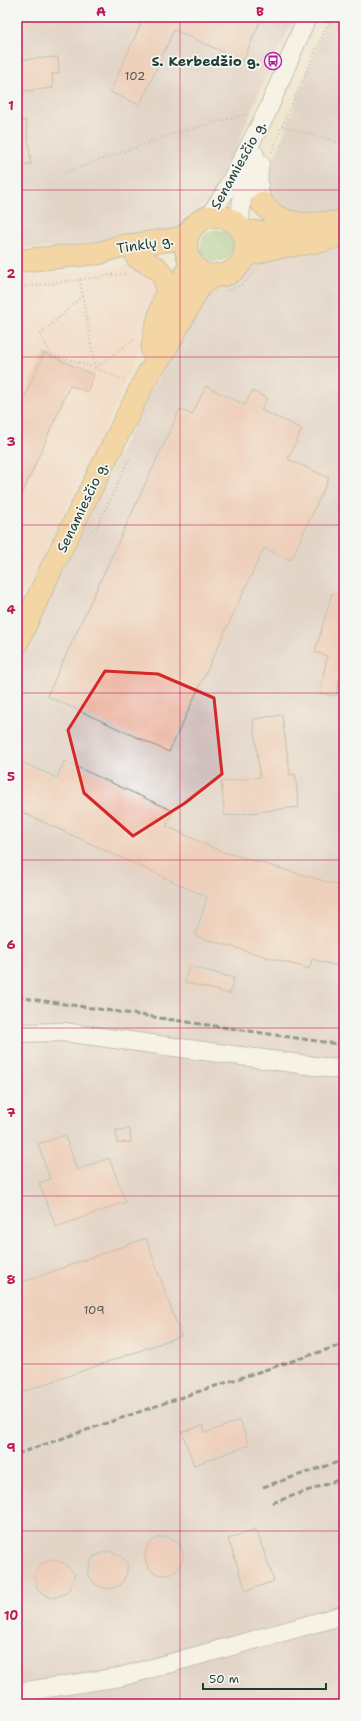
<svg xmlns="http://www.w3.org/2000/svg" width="361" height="1721" font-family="'Shantell Sans',sans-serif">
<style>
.built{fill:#f5d2c2}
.industrial{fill:#d1bfbd}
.green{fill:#8dc67a;stroke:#568257}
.building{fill:#ecb29f}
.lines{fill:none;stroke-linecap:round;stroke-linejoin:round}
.minor-casing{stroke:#889282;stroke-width:20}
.major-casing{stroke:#889282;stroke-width:24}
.path{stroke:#889282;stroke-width:2.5;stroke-dasharray:1 3;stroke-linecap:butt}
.minor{stroke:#fff;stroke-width:18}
.major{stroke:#f9bf6d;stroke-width:22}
.rail{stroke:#1f3d34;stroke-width:3;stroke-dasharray:6 3;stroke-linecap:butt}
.marked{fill:none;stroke:#d62828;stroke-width:3;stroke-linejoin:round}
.grid{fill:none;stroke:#c2185b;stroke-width:1;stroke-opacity:0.55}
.labels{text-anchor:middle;stroke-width:3.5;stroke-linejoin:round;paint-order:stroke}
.number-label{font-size:12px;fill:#525a4f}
.poi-label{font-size:14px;font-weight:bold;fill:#1f3d34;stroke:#f6f6f2;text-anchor:end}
.street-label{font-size:14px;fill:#1f3d34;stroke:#f6f6f2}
.neatline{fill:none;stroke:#c2185b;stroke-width:1.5}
.grid-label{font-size:13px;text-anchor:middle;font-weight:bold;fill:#c2185b}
</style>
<rect width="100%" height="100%" fill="#f6f6f2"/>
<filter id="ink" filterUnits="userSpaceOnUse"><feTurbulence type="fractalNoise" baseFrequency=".025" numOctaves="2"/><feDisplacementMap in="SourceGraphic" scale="8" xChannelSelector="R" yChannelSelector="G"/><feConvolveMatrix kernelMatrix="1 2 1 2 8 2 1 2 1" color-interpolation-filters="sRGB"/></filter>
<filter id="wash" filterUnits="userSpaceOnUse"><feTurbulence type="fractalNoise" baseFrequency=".012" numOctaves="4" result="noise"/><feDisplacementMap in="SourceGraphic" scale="16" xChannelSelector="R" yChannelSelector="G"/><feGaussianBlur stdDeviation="0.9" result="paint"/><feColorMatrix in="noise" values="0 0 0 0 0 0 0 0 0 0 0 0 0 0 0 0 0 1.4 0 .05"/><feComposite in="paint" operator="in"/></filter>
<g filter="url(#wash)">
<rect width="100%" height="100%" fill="#f1e7d1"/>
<path class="built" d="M139,264L160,285L154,314L121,393L17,611V278Z"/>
<path class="industrial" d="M17,17H295L265,79L228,167L207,201L187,216L178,227L164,232L78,246L37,249L17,247Z
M328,17H344V1704H17V661L59,570L158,377L211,287L224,285L238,280L260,261L269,173Z"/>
<path class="green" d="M201 246a16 16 0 1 1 32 0a16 16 0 1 1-32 0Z"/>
<g id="blocks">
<path class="building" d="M144,17H262L243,61L174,30L140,105L110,92Z
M58,57L59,73L52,74L53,88L17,92V60Z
M26,120L31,164L17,165V121Z
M44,353L94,375L87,392L70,385L17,506V414Z
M206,386L245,405L252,391L267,398L261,410L302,429L288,459L329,478L291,560L264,548L169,752L47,696L180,409L192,415Z
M332,593L344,596V657L336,696L320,693L327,656L315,652Z
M282,715L290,775L295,774L299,807L225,816L221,782L260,777L253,719Z
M17,760L57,778L64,761L173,811L166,826L220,851L344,887V968L312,959L309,969L195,936L207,897L17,810Z
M189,966L234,978L230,994L185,982Z
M130,1129L131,1142L117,1143L116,1130Z
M65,1135L77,1170L109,1158L126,1202L56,1227L39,1183L50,1179L38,1144Z
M146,1238L181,1336L17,1394V1284Z
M240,1420L249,1445L194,1465L182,1432L203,1425L205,1433Z
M256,1529L274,1581L246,1591L228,1539Z
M145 1556a19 19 0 1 1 38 0a19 19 0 1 1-38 0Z
M108,1551L120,1555L127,1563V1573L121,1585L108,1589L96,1585L87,1574L91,1561L95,1556Z
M53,1559L65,1564L75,1574L70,1588L66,1593L53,1598L41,1593L37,1588L34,1576L40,1564Z"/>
</g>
</g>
<g filter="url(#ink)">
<use href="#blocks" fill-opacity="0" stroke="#889282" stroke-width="1"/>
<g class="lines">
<g class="minor-casing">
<path id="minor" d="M260,163C257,178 258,189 262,203
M209,217L225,192L267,112L307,17
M239,226L242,199L255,155
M17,1033L63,1032L344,1070
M17,1691H27L120,1677L344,1615"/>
</g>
<g class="major-casing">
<path id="major" d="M262,203C267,207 271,213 276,216C295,228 323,223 344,222
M186 246a30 30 0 1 1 60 0a30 30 0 1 1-60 0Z
M243,231L270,233H296
M245,256L272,248L321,241L344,235
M137,257L158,269L164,277L167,290L155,331L152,351
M17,261L100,253L117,247L177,239L189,233
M168,319L191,261
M17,643L52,567L149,372L163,354L198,289L204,282L216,275"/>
</g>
<path class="path" d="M282,126L344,144
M272,152L282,126L331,17
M64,173L169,135L247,114
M80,280L95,368L135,339
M17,288L128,273
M227,291L243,284L254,273
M82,296L40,335L51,354L95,368L124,380
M92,530L97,527L129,459
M17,671L22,660"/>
<use href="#minor" class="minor"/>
<use href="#major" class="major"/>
<path class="rail" d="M17,997L344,1045
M17,1454L191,1394L344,1344
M263,1487L344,1460
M272,1503L344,1478"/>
</g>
</g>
<path d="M0 0H361V1721H0ZM105,671L158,674L214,698L222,774L185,803L133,836L84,793L68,730Z" fill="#f1e7d1" fill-opacity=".55" fill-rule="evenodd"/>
<path class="marked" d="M105,671L158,674L214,698L222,774L185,803L133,836L84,793L68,730Z"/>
<path class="grid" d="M180,17V1704M17,190H344M17,357H344M17,525H344M17,693H344M17,860H344M17,1028H344M17,1196H344M17,1364H344M17,1531H344"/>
<defs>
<g id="bus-ring" transform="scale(0.9)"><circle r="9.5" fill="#f6f6f2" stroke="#b5179e" stroke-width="1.5"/><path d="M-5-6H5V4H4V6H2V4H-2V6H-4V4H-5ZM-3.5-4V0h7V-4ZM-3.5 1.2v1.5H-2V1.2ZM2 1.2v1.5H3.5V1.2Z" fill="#b5179e"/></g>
</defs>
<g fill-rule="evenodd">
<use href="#bus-ring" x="273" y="61"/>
</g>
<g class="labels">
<g class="number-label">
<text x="135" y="80">102</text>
<text x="94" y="1314">109</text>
</g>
<g class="poi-label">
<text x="260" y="66">S. Kerbedžio g.</text>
</g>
<g class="street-label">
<text transform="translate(238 165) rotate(-61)" y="5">Senamiesčio g.</text>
<text transform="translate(145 244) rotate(-9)" y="5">Tinklų g.</text>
<text transform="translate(82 507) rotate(-64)" y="5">Senamiesčio g.</text>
</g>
</g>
<rect width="361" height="1721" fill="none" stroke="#f6f6f2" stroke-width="44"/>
<path d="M203 1683v6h123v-6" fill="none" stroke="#1f3d34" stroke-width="2"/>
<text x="209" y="1683" font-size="12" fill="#1f3d34" stroke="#f6f6f2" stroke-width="3" paint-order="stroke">50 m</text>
<rect x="22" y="22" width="317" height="1677" class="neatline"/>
<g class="grid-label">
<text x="101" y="16">A</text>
<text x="260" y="16">B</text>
<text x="11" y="110">1</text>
<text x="11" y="278">2</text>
<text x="11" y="446">3</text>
<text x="11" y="614">4</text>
<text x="11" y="781">5</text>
<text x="11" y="949">6</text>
<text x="11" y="1117">7</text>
<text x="11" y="1284">8</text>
<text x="11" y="1452">9</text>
<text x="11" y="1620">10</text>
</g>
</svg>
